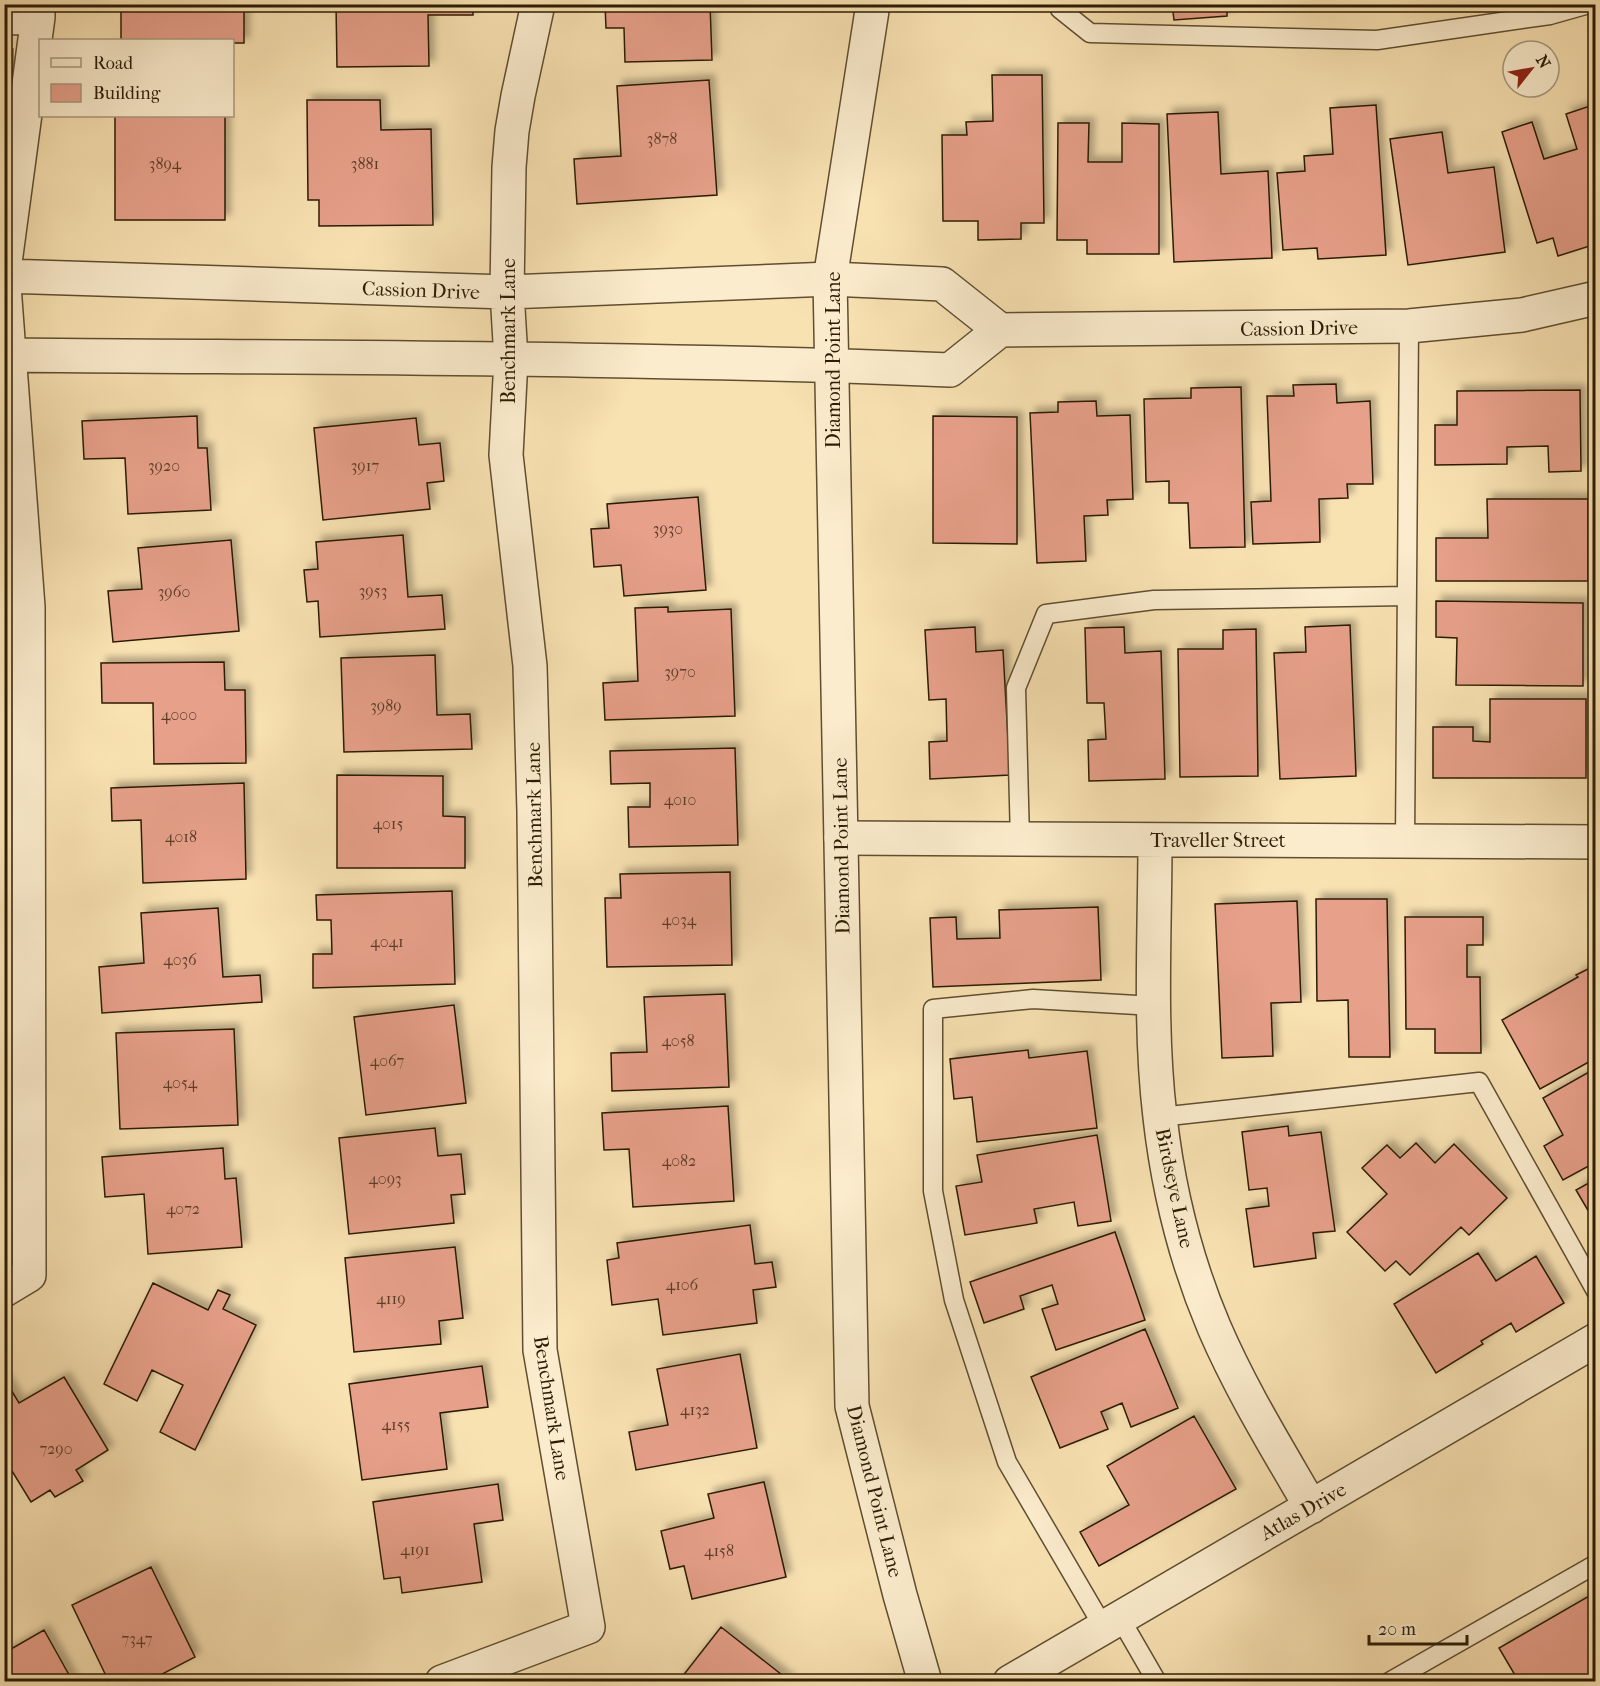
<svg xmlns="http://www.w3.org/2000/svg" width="1600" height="1686" font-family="'IM FELL French Canon',serif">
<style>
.green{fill:#bcc38d;stroke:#747049;stroke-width:1.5}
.building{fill:#e7a08a;stroke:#2c1c05;stroke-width:1.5;filter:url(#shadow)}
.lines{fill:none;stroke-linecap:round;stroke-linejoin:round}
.service-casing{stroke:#5f4e30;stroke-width:21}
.minor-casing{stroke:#5f4e30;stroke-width:36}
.tertiary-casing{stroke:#5f4e30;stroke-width:36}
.service{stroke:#fbeccd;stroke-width:18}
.minor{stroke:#fbeccd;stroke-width:33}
.tertiary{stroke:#fbeccd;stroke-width:33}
.labels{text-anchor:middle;stroke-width:5;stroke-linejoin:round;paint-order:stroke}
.number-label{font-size:16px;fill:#5b3d26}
.street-label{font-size:20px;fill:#2c1c05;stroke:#fbeccd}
</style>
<defs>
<filter id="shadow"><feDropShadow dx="5.5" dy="-5.5" stdDeviation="3" flood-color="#0004"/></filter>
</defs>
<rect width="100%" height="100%" fill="#f9e2b2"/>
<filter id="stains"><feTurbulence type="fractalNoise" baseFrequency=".00333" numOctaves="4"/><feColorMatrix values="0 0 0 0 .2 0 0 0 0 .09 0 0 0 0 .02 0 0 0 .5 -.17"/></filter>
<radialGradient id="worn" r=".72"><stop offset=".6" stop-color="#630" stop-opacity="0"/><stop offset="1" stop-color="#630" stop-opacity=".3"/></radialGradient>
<path class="green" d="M5,49H13V109L5,151Z"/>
<path class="building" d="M121,4H244V43H232V40H121Z
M336,4H473V15H428L429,66L337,67Z
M605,4H710L712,60L625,62L624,28H606Z
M1172,4H1227V16L1174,20Z
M992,75H1042L1044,223H1021V239L978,240V221H943L942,135H967L966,122L993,121Z
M709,80L717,195L577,204L574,159L621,156L617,86Z
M307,100H380L381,130L431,129L433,225L319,226V200H308Z
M1596,104V244L1558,256L1553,238L1537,243L1502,132L1532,122L1544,159L1577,149L1566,114Z
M1376,105L1386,255L1318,259L1317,248L1283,250L1277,173L1305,171L1304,156L1333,154L1330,108Z
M1218,112L1221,174L1268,171L1272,258L1174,262L1167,114Z
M115,116H225V220H115Z
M1058,123H1089L1088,162H1122V123L1159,124V254H1087V240H1057Z
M1442,132L1448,173L1494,167L1505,252L1408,265L1390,139Z
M1336,384L1337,403L1370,401L1373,484H1347L1348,498L1319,499L1320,542L1253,544L1251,502L1271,501L1267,396H1294L1293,385Z
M1241,387L1245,547L1190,548L1188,503H1169V481L1146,482L1144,399L1191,398V388Z
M1580,390L1581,471L1549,472L1548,446L1507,447V464L1435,465V425H1457V391Z
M1096,401L1097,416L1130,415L1133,499L1107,500L1108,515L1084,516L1086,561L1037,563L1030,413L1058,412V402Z
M197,416L198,448H207L211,510L128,514L125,458L84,459L82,421Z
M933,416L1017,417V544L933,543Z
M416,418L419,445L440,443L444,481L427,483L430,509L323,520L314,428Z
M698,497L706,590L624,596L621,565L594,567L591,529L609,528L607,504Z
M1487,499H1588V581H1436V538H1488Z
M403,535L408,597L442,595L445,629L320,637L318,601L307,602L304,570L318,569L316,542Z
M231,540L239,631L113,642L108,591L142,589L138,548Z
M1436,601L1583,603V686L1456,685L1457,638L1436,637Z
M668,607V612L731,609L735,716L605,720L603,683L638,681L635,608Z
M1350,625L1356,776L1280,779L1274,653L1306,652L1305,627Z
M975,627L976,652L1003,650L1010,775L930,779L929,742L947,741L946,699L929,700L925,630Z
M1124,627L1125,653L1161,651L1165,779L1089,781L1088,740L1106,739L1104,703H1087L1085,628Z
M1256,629L1258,776L1180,777L1178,649H1223V630Z
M435,655L437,715L470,714L472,749L344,752L341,658Z
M224,662L225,690H245L246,763L154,764L153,703H102L101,663Z
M1490,699H1586V778H1433V727H1473V741L1490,742Z
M735,748L738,845L629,847L628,807H650V783L611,784L610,751Z
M337,775L443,776V816L465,817V868H337Z
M244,783L246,879L143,883L141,820L112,821L111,788Z
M730,872L732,965L607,967L605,898H621L620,874Z
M452,891L455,984L313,988V954H332L331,920H317L316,895Z
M1316,899H1387L1390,1057H1349L1348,1000L1317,1001Z
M1297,901L1301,1002L1271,1003L1273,1056L1222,1058L1215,904Z
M1098,907L1101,980L933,987L930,918L956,917L957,939L1000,938L999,910Z
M218,908L223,977L260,975L262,1002L102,1013L99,967L144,963L141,913Z
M1405,917H1483V945H1467V977H1480L1481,1053H1435V1029H1406Z
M1596,965V1058L1540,1089L1502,1020L1578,977L1576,975Z
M725,994L729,1087L612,1091L611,1053L647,1052L644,997Z
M454,1005L466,1103L366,1115L354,1017Z
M234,1029L238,1125L120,1129L116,1033Z
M1028,1050L1029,1058L1087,1051L1097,1128L977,1142L972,1097L954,1099L950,1059Z
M1596,1068V1162L1563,1180L1544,1146L1563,1135L1543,1098Z
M728,1106L734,1201L633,1207L629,1149L604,1150L602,1113Z
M1288,1126L1289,1136L1321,1132L1335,1231L1313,1233L1316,1258L1254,1267L1246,1209L1269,1206L1267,1188L1249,1190L1242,1132Z
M435,1128L438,1156L461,1154L465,1194L451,1195L454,1223L349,1234L339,1138Z
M1097,1135L1111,1221L1078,1226L1074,1202L1034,1209L1037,1223L965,1235L956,1186L982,1182L977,1155Z
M1416,1143L1435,1163L1454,1144L1507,1198L1469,1235L1461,1227L1410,1275L1396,1261L1385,1271L1347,1232L1387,1194L1362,1168L1387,1145L1400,1158Z
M223,1148L225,1179L236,1178L242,1247L148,1254L144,1194L105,1197L102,1157Z
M1596,1179V1224L1576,1190Z
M750,1225L755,1264L772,1262L776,1287L753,1290L757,1323L663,1335L658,1299L612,1305L607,1260L619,1258L617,1243Z
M1115,1232L1145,1320L1056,1350L1042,1309L1058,1304L1052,1285L1020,1296L1024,1309L984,1323L970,1282Z
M455,1247L463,1318L439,1321L441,1344L354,1352L345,1258Z
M1478,1253L1496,1281L1536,1256L1564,1303L1516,1332L1511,1323L1481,1341L1483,1344L1436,1373L1394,1304Z
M153,1283L208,1310L218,1290L230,1295L223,1309L256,1325L195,1450L160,1432L183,1385L152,1370L137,1401L104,1384Z
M1145,1329L1178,1408L1131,1427L1122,1403L1101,1412L1108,1429L1060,1448L1031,1377Z
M740,1354L757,1448L636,1470L629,1432L668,1425L657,1369Z
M482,1366L488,1407L440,1413L447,1469L362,1480L349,1384Z
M64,1377L108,1450L76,1470L83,1481L55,1497L50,1490L31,1502L4,1458V1378L19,1403Z
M1194,1416L1236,1489L1099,1566L1080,1532L1129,1505L1107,1466Z
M764,1482L786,1577L692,1599L684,1566L670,1569L661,1531L714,1518L708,1494Z
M498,1484L503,1520L474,1524L482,1582L402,1593L400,1577L384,1579L373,1502Z
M151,1567L195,1657L147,1682H109L72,1605Z
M1596,1592V1682H1519L1499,1648Z
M721,1627L791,1682H678Z
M44,1630L73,1682H4V1653Z"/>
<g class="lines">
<g class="service-casing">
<path id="service" d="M1060,4V9L1090,33L1377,40L1550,15L1589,4
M1020,840L1016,688L1046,614L1154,600L1407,596
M1405,841L1409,326
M1160,1117L1479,1082L1596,1291
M1120,1618L1157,1682
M1104,1628L1007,1462L954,1300L933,1191V1009L1033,999L1154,1006
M1389,1682L1596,1564"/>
</g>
<g class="minor-casing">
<path id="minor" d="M4,18L38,17
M4,270L38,17V4
M4,276L507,292L830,279L942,284L1000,330
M4,286L28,607L29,1275L4,1290
M10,355C323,358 637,357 950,370L1000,330L1409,326L1522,315L1596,298
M841,838L1596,842
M1155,840C1155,932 1149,1025 1160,1117C1168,1188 1186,1261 1214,1327C1241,1390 1277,1448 1311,1507
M442,1682L588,1627L540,1350L534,812L530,666L506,455L511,359L507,292L509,167L512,131L518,96L538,4
M1010,1682L1596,1340"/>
</g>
<g class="tertiary-casing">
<path id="tertiary" d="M873,4L830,279L852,1406L900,1595L925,1682"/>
</g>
<use href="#service" class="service"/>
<use href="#minor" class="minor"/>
<use href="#tertiary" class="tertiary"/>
</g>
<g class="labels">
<g class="number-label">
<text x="662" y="144">3878</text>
<text x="165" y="169">3894</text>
<text x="365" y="169">3881</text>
<text x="164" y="471">3920</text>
<text x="365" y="471">3917</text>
<text x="668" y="534">3930</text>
<text x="373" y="596">3953</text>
<text x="174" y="597">3960</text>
<text x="680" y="677">3970</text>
<text x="386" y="711">3989</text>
<text x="179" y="720">4000</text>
<text x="680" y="805">4010</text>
<text x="388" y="829">4015</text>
<text x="181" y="842">4018</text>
<text x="679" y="925">4034</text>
<text x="387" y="947">4041</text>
<text x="180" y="965">4036</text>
<text x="678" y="1046">4058</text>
<text x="387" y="1066">4067</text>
<text x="180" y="1088">4054</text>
<text x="679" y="1166">4082</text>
<text x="385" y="1184">4093</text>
<text x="183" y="1214">4072</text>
<text x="682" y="1290">4106</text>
<text x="391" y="1304">4119</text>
<text x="695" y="1415">4132</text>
<text x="396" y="1430">4155</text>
<text x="56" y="1454">7290</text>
<text x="415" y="1555">4191</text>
<text x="719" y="1556">4158</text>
<text x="137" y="1644">7347</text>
</g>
<g class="street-label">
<text transform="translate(421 290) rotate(2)" y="7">Cassion Drive</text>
<text transform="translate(1299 328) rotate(-1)" y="7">Cassion Drive</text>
<text transform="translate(508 331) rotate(-90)" y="7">Benchmark Lane</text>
<text transform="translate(833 360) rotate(-90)" y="7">Diamond Point Lane</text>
<text transform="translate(534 815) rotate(-91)" y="7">Benchmark Lane</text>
<text x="1218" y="847">Traveller Street</text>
<text transform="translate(841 846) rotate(-91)" y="7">Diamond Point Lane</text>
<text transform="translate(1175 1188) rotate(78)" y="7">Birdseye Lane</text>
<text transform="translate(552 1408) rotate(81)" y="7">Benchmark Lane</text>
<text transform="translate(875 1491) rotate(76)" y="7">Diamond Point Lane</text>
<text transform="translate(1303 1511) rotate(-30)" y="7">Atlas Drive</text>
</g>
</g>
<rect width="1600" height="1686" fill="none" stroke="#f9e2b2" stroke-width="24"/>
<rect x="6" y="6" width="1588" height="1674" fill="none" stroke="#2c1c05" stroke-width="3"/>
<rect x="12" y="12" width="1576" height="1662" fill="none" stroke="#2c1c05" stroke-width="1.5"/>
<rect x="39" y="39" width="195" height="78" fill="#fbeccd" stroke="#a8997d" stroke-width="1.5"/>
<rect x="51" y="58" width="30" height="9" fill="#fbeccd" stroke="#a8997d" stroke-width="1.5"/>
<text x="93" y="69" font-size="18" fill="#2c1c05">Road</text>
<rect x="51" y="84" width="30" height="18" fill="#e7a08a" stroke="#a8997d" stroke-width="1.5"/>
<text x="93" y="99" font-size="18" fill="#2c1c05">Building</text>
<g transform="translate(1531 69) rotate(59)"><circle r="28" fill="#fbeccd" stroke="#a8997d" stroke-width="1.5"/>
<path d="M0-4.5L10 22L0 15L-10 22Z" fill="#8f2418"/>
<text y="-9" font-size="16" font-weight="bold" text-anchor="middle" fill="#2c1c05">N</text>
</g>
<path d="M1369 1635v9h98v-9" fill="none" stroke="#2c1c05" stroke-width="3"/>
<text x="1378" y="1635" font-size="18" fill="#2c1c05" stroke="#fbeccd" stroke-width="4.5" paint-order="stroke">20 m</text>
<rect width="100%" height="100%" filter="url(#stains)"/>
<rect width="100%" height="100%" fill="url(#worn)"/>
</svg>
